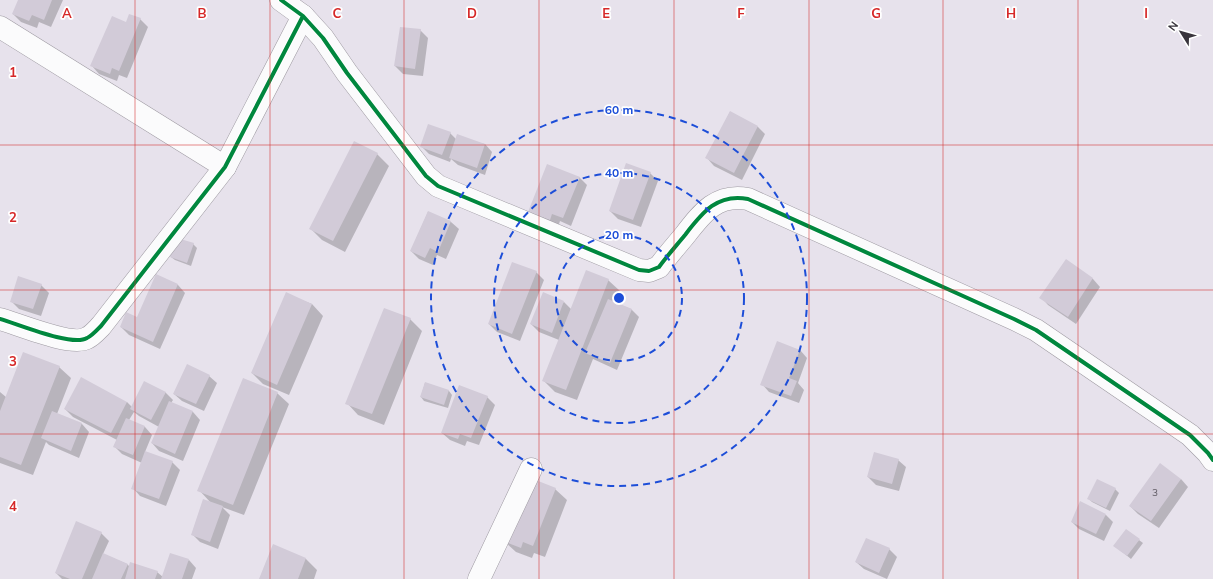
<svg xmlns="http://www.w3.org/2000/svg" width="1213" height="579" font-family="Mulish,sans-serif">
<style>
.shadow{fill:#0003}
.building{fill:#d2cbd8}
.lines{fill:none;stroke-linecap:round;stroke-linejoin:round}
.minor-casing{stroke:#9e9aa2;stroke-width:23}
.tertiary-casing{stroke:#9e9aa2;stroke-width:23}
.minor{stroke:#fbfbfc;stroke-width:22}
.tertiary{stroke:#fbfbfc;stroke-width:22}
.cycleway-casing{stroke:#fff;stroke-width:6}
.cycleway{stroke:#00873e;stroke-width:4}
.grid{fill:none;stroke:#d62828;stroke-width:1;stroke-opacity:0.55}
.ring{fill:none;stroke:#1d4ed8;stroke-width:2;stroke-dasharray:7 5}
.labels{text-anchor:middle;stroke-width:3.5;stroke-linejoin:round;paint-order:stroke}
.number-label{font-size:10px;fill:#5f5a63}
.grid-label{font-size:13px;text-anchor:middle;font-weight:bold;fill:#d62828;stroke:#fff;stroke-width:3.5;stroke-linejoin:round;paint-order:stroke}
.centre{fill:#1d4ed8;stroke:#fff;stroke-width:2}
.ring-label{font-size:12px;text-anchor:middle;font-weight:bold;fill:#1d4ed8;stroke:#fff;stroke-width:3.5;stroke-linejoin:round;paint-order:stroke}
</style>
<rect width="100%" height="100%" fill="#e7e2ec"/>
<path class="shadow" d="M19,0H63L51,27L39,22L37,28L21,22L13,14Z
M140,19L148,27L127,78L119,75L117,81L99,74L92,66L126,23Z
M420,30L428,38L423,76L403,74L395,66Z
M730,112L758,127L765,134L742,180L714,166L707,158Z
M450,133L456,139L485,144L492,152L485,175L458,165L451,159L450,162L429,154L421,146Z
M355,143L377,154L389,166L345,252L322,240L311,229Z
M650,173L658,181L641,227L618,219L610,211Z
M579,177L587,185L571,226L560,221L558,227L537,219L529,211Z
M428,212L451,222L459,229L446,259L437,255L433,265L419,259L411,251Z
M193,244L197,248L191,266L175,260L171,257Z
M1066,261L1093,279L1100,287L1076,324L1048,305L1041,297Z
M536,272L544,280L520,341L497,332L489,324Z
M157,276L178,285L185,293L160,349L129,335L121,327L138,319Z
M608,280L620,291L615,303L631,309L639,317L617,370L593,359L577,400L555,392L544,381L559,340L539,332L531,324L564,302L571,309Z
M41,285L49,293L41,316L19,309L11,301Z
M286,294L312,304L323,316L289,395L263,384L252,373Z
M410,319L422,331L384,425L358,415L347,403Z
M800,350L807,358L798,383L804,390L799,403L769,392L762,384Z
M59,367L71,378L57,414L82,424L89,432L79,458L49,445L46,442L33,475L0,463V392L6,397Z
M209,376L217,383L204,411L182,401L174,394Z
M425,383L449,391L452,395L448,408L424,401L421,397Z
M165,392L173,400L171,403L193,412L200,420L183,461L159,451L152,443L159,427L139,416L134,412L129,420L145,427L152,435L145,452L172,462L180,470L166,506L140,496L133,488L142,463L122,454L114,446L117,440L73,417L65,409L127,402L132,407Z
M277,393L289,404L244,515L222,507L230,515L218,549L200,542L192,534L211,503L199,490Z
M487,397L495,405L479,445L467,441L465,446L450,440L442,433Z
M898,460L906,467L899,491L876,485L868,477Z
M1181,479L1188,487L1159,528L1138,514L1130,506Z
M555,489L567,500L545,557L534,553L532,558L516,552L504,541Z
M1115,489L1119,493L1110,511L1092,502L1088,498Z
M1106,515L1113,522L1104,541L1079,529L1072,522Z
M101,533L109,541L103,554L127,564L130,567L157,572L163,577L189,560L196,568L192,579H62L56,573Z
M1139,540L1143,543L1131,559L1115,546Z
M273,546L306,559L317,570L314,579H260Z
M889,549L897,557L887,579L864,569L856,562Z"/>
<path class="building" d="M18,0H52L44,20L32,15L29,21L12,14Z
M129,14L141,18L119,71L112,68L110,74L90,66L112,16L126,22Z
M400,27L421,29L415,69L394,66Z
M730,111L758,126L734,173L705,158Z
M428,124L451,132L442,155L420,147Z
M457,134L485,144L477,168L449,158Z
M354,141L378,153L333,241L309,229Z
M626,163L651,172L633,220L609,211Z
M547,164L580,177L563,218L552,214L550,220L528,212Z
M428,211L451,221L438,252L430,248L425,258L410,251Z
M177,238L194,243L187,263L170,257Z
M1066,259L1093,278L1068,317L1039,298Z
M512,262L537,271L512,334L488,324Z
M586,270L609,279L566,390L542,381Z
M156,274L178,284L153,342L120,327L126,312L137,317Z
M18,276L42,284L33,309L10,302Z
M286,292L312,304L277,385L251,373Z
M543,292L564,301L552,333L530,324Z
M608,299L632,309L610,363L585,353Z
M384,308L411,318L372,414L345,404Z
M777,341L800,350L789,378L797,381L791,396L760,385Z
M23,352L60,366L21,465L0,457V411Z
M187,364L210,375L196,404L173,394Z
M81,377L127,402L111,433L64,409Z
M243,378L278,392L233,505L197,491Z
M144,381L166,392L151,420L130,409Z
M425,382L449,390L444,405L420,397Z
M459,385L488,396L471,438L460,434L458,439L441,433Z
M169,401L193,411L175,454L151,443Z
M52,411L82,423L71,451L41,438Z
M126,418L145,426L133,455L113,447Z
M145,451L173,461L159,499L131,489Z
M874,452L899,459L892,484L867,477Z
M1160,463L1181,479L1151,521L1129,506Z
M528,477L556,488L533,546L523,542L521,548L503,541Z
M1097,479L1116,488L1106,508L1087,499Z
M203,499L223,506L210,542L191,535Z
M1080,501L1106,514L1096,534L1071,522Z
M76,521L102,532L82,579H70L55,573Z
M1126,529L1140,539L1127,556L1113,546Z
M866,538L890,548L879,573L855,562Z
M273,544L306,558L298,579H259Z
M103,553L128,564L121,579H92Z
M170,553L189,559L182,579H161Z
M130,562L158,571L155,579H125Z"/>
<g class="lines">
<g class="minor-casing">
<path id="minor" d="M303,16L323,38L347,73L426,176L438,186L639,270L649,271L659,267C667,256 676,246 685,235C702,213 717,193 748,199L1014,319L1036,330L1190,435L1208,453L1213,460
M0,27L225,167
M479,579L531,469"/>
</g>
<g class="tertiary-casing">
<path id="tertiary" d="M0,319C18,324 72,347 87,338C92,336 97,330 101,326L225,167L303,16L281,0"/>
</g>
<use href="#minor" class="minor"/>
<use href="#tertiary" class="tertiary"/>
<g class="cycleway-casing">
<path id="cycleway" d="M281,0L303,16L323,38L347,73L426,176L438,186L639,270L649,271L659,267C667,256 676,246 685,235C702,213 717,193 748,199L1014,319L1036,330L1190,435L1208,453L1213,460
M0,319C18,324 72,347 87,338C92,336 97,330 101,326L225,167L303,16"/>
</g>
<use href="#cycleway" class="cycleway"/>
</g>
<path class="grid" d="M135,0V579M270,0V579M404,0V579M539,0V579M674,0V579M809,0V579M943,0V579M1078,0V579M0,145H1213M0,290H1213M0,434H1213"/>
<g class="ring">
<circle cx="619" cy="298" r="63"/>
<circle cx="619" cy="298" r="125"/>
<circle cx="619" cy="298" r="188"/>
</g>
<g class="labels">
<g class="number-label">
<text x="1155" y="496">3</text>
</g>
</g>
<g class="grid-label">
<text x="67" y="18">A</text>
<text x="202" y="18">B</text>
<text x="337" y="18">C</text>
<text x="472" y="18">D</text>
<text x="606" y="18">E</text>
<text x="741" y="18">F</text>
<text x="876" y="18">G</text>
<text x="1011" y="18">H</text>
<text x="1146" y="18">I</text>
<text x="13" y="77">1</text>
<text x="13" y="222">2</text>
<text x="13" y="366">3</text>
<text x="13" y="511">4</text>
</g>
<circle cx="619" cy="298" r="6" class="centre"/>
<g class="ring-label">
<text x="619" y="114">60 m</text>
<text x="619" y="177">40 m</text>
<text x="619" y="239">20 m</text>
</g>
<g transform="translate(1181 32) rotate(307)" stroke="#ffffff" stroke-width="3" paint-order="stroke">
<path d="M0-3L7 15L0 10L-7 15Z" fill="#39353c"/>
<text y="-6" font-size="11" font-weight="bold" text-anchor="middle" fill="#39353c">N</text>
</g>
</svg>
